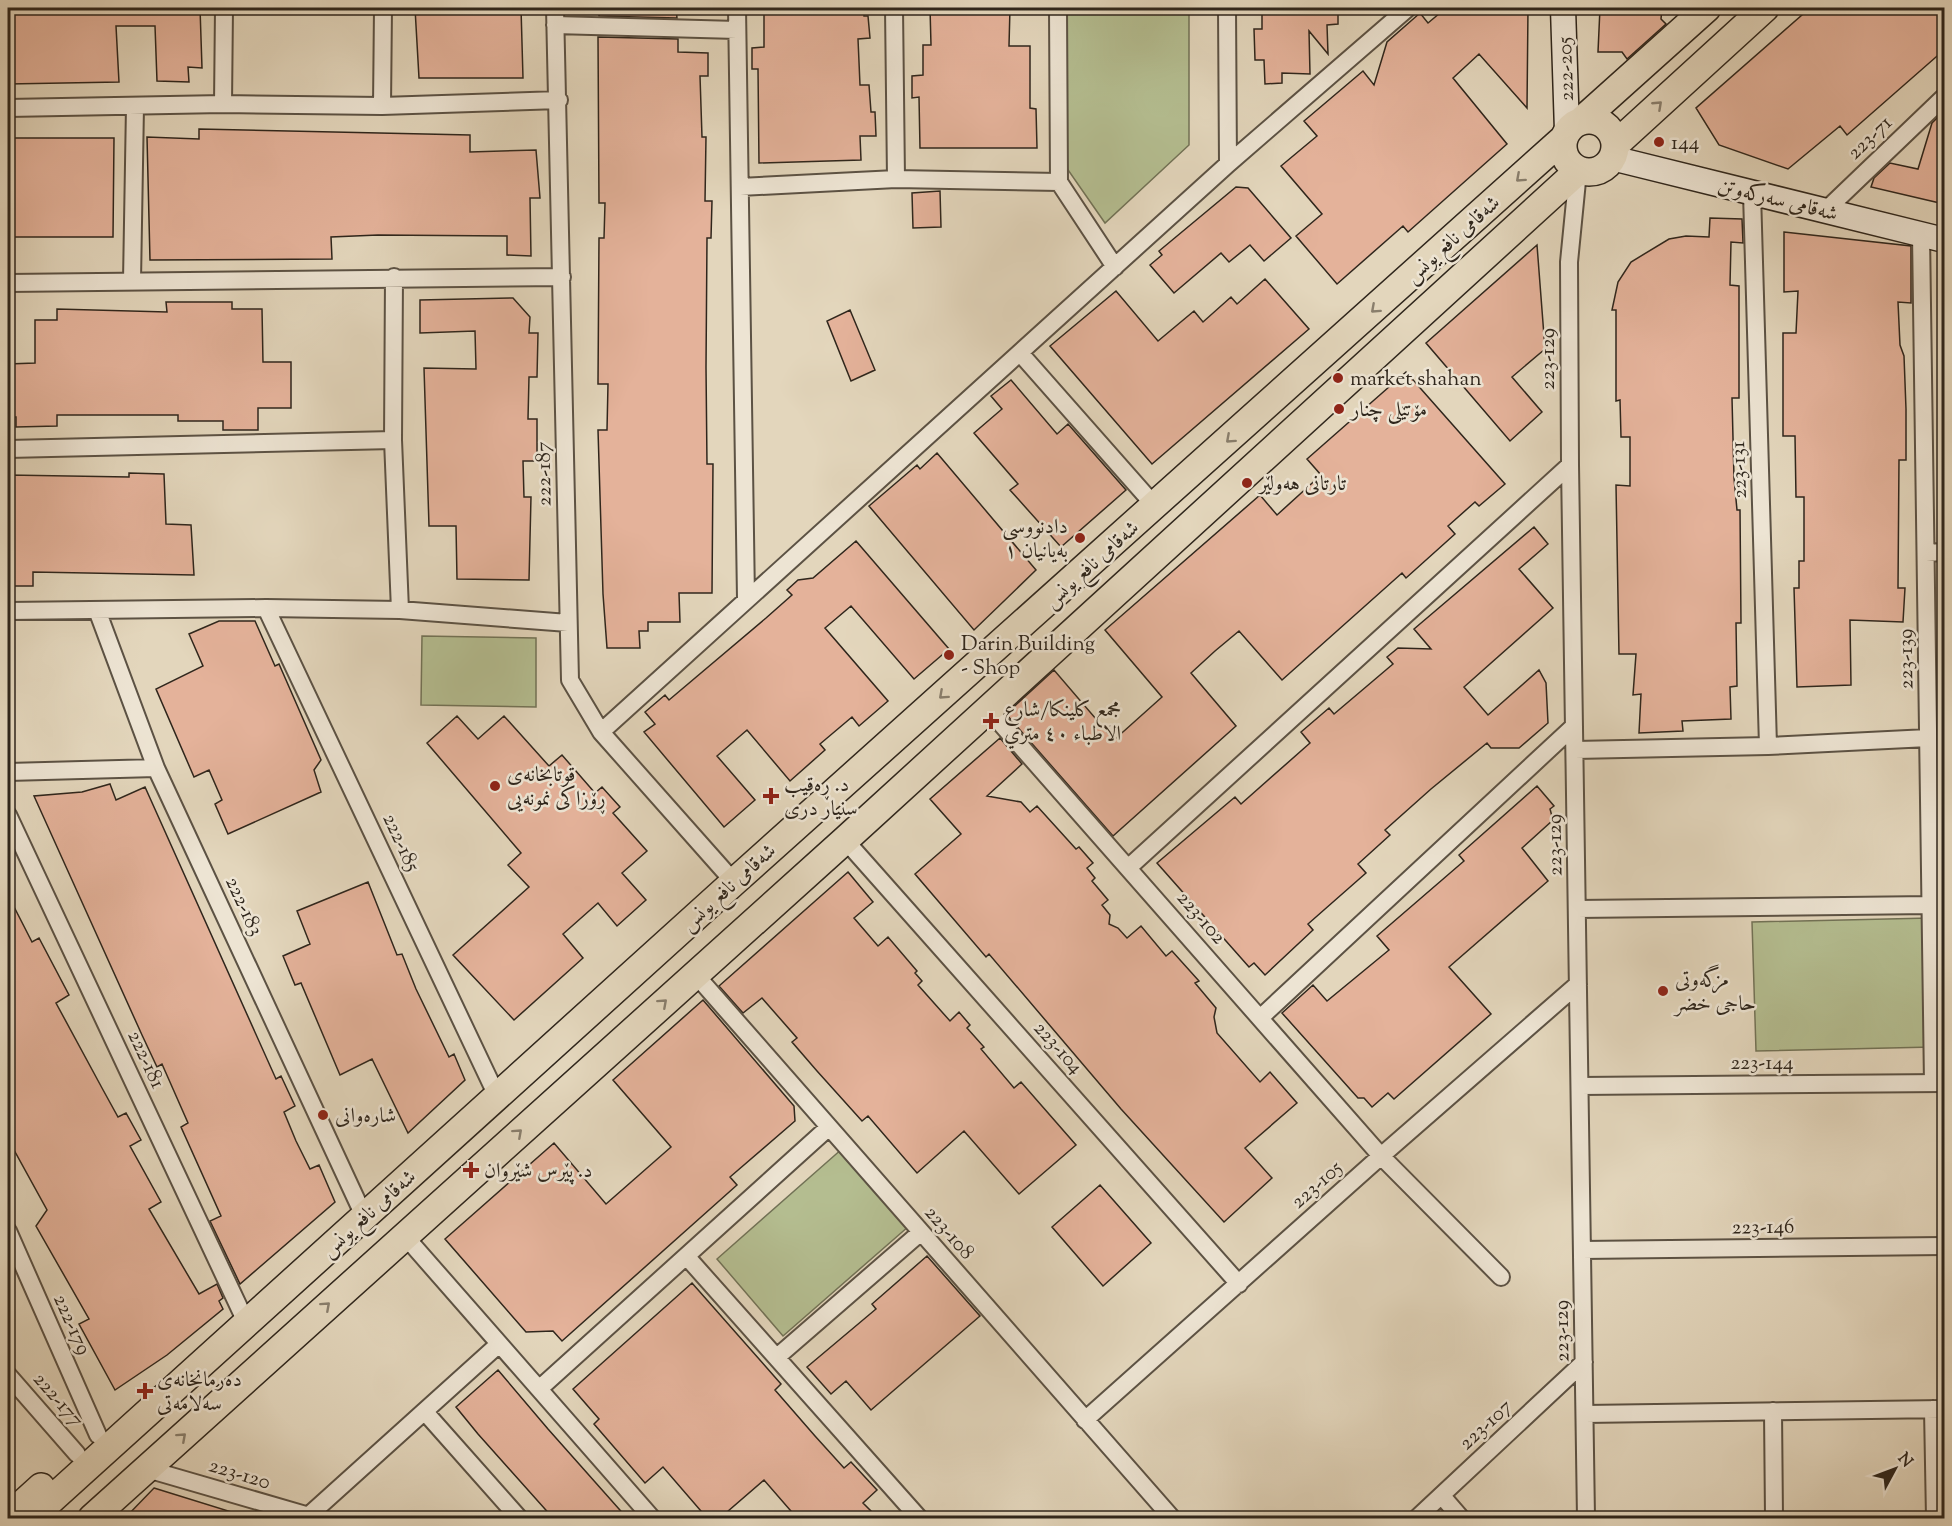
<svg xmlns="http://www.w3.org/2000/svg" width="1952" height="1526" font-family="'Sorts Mill Goudy',Amiri,serif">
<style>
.green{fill:#b4bd90;stroke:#727256;stroke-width:1.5}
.building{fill:#e4b29a;stroke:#2f261c;stroke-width:1.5}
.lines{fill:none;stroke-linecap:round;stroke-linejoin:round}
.street-casing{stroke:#5c5244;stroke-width:20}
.secondary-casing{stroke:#2f261c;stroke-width:27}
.primary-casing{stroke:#2f261c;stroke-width:30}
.street{stroke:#ede4d3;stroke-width:16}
.secondary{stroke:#ede4d3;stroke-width:24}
.primary{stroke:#e3d6bc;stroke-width:27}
.oneway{stroke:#897e6c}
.poi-dot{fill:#8f2418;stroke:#ede4d3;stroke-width:2}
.labels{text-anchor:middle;stroke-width:5;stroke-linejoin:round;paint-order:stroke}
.street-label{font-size:21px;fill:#2f261c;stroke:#ede4d3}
.poi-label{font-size:21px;fill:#2f261c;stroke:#ede4d3;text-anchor:start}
</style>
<rect width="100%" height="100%" fill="#e3d6bc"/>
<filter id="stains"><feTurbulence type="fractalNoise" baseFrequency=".00333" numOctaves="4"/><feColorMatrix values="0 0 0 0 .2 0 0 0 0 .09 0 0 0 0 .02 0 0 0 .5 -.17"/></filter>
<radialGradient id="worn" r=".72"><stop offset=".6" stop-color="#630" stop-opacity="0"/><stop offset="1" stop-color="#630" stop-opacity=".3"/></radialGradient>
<path class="green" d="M1065,8H1189V145L1105,223L1066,167Z
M422,636L536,638V707L421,705Z
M1930,918L1933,1047L1756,1051L1752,922Z
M843,1148L909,1226L783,1336L717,1259Z"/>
<path class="building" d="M8,8H200L202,68L188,67L189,82L157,81L155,26H116L119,82L8,84Z
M415,8H521L523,78H419Z
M599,8H676L677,18L599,16Z
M771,8H864V16H868L870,38L858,39L860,85H869L871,112H875L876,136H860L861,160L759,163L758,69H752V48L764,47V11H771Z
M930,8H1010L1009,46H1030V108L1036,109L1037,148H920L919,97L912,98V76L923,75V45H931Z
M1262,8H1338V24L1327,25L1328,54L1309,31L1310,74L1282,73V83L1265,84L1264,60H1255L1254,29H1262Z
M1446,8H1528L1527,108L1479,54L1453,78L1507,144L1408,232L1403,226L1337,284L1296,236L1322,214L1281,166L1317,136L1304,121L1363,71L1374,85L1387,42L1420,13L1428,23Z
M1600,8H1662L1661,19L1666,24L1627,59L1622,52H1598Z
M1810,8H1944V50L1847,135L1840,126L1788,169L1719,145L1696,108Z
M598,37L678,39V52L708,53V76H700L702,137H706L705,201H712L711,238H707L706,367L707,464H713L712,593H679L680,622H648V631H639L640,648H607L603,594L598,430H607L608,384H598L599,238H604L605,203H599Z
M1944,111V204L1871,187L1874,178L1890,163L1918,169L1932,123Z
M199,129L470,135V152L536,150L540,198H530L531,256L507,255V236L378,235L331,237L332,259L150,260L147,137L199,139Z
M8,138H114L113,237H8Z
M1236,187L1248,188L1291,238L1264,261L1250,245L1229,262L1221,253L1174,293L1150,265L1162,255L1159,251Z
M940,191L941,227L913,228L912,193Z
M1710,218L1742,219L1743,243L1731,242L1730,285L1739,286V398H1732L1734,478L1737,510H1740L1741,623H1736L1737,686L1730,687L1731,719L1682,721L1683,731L1639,733L1641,694L1633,695L1636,654H1619L1616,485L1630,486V437H1621L1620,400L1616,401V310H1612L1618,282L1631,262L1669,239L1686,236L1709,237Z
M1784,232L1911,246V303L1898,302L1900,345L1904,356L1906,409V460H1899L1898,588H1905L1903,622L1850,620L1851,685L1797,687L1794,588H1799V561H1804V497H1796L1795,436H1783V333H1796L1798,291L1784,292Z
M1537,245L1545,349L1512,377L1542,412L1510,441L1426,343Z
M1265,279L1309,329L1152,464L1050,346L1116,291L1158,341L1194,311L1203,322L1231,297L1237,304Z
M513,298L530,317L529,333H538L537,377H529L528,419H537V461H523L524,497H531L529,580L457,579L456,526H429L424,368L476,369L475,331L420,333V300Z
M166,302H232V309H262L263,362H291V408H258V430H223V421H178V415H57V426L16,427V417H8V364L35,363V320H57V309L167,312Z
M850,310L875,370L851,381L827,321Z
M1406,372L1505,484L1479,506L1475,502L1448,526L1455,534L1406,578L1402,573L1282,680L1239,631L1215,651L1191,673L1236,726L1113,836L1006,714L1054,670L1114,740L1162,697L1105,630L1260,495L1277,515L1321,475L1307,459Z
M1011,380L1057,434L1068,424L1126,490L1061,547L1010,490L1018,484L974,433L1002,409L991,396Z
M937,453L1036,570L974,630L869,506L917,465L920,469Z
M129,473L164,474L166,524L191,525L194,575L33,572V586H8V475L129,477Z
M1534,527L1548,544L1519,569L1553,608L1464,687L1488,715L1539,670L1546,683L1548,723L1519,748H1491L1487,743L1431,789L1385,830L1390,835L1358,864L1366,873L1308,924L1313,930L1265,975L1254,963L1249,967L1157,863L1235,797L1241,804L1310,743L1301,732L1329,708L1334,714L1393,664L1387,657L1398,648L1431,649L1414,629Z
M856,541L949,649L914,679L851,606L825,628L888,701L859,726L852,717L820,744L825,750L790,781L747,730L717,756L755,800L724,827L644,732L655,724L645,712L665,695L669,700L766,618L792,595L787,590L798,580L813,578Z
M219,621H255L275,666L279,664L321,760L314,770L321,792L228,834L215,804L222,800L209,770L194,777L156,689L203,666L189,634Z
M457,716L478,739L504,716L549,766L562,755L595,793L602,787L620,807L613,813L647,851L622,873L646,900L617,926L598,903L563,934L583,958L514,1020L453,955L529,887L508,865L521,853L427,743Z
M1000,738L1022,764L987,796L1021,802L1030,812L1037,806L1076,849L1079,847L1093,863L1087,868L1095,878L1092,881L1108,900L1102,905L1110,915L1109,924L1118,928L1127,938L1141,926L1166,956L1172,951L1199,981L1195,983L1216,1008L1214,1017L1217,1033L1260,1082L1270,1072L1297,1103L1245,1148L1272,1178L1224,1222L1121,1109L989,954L986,957L915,874L961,834L930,799Z
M110,784L116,800L145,787L276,1079L281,1076L295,1106L284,1112L296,1141L310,1169L319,1165L335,1202L240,1284L210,1221L221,1216L181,1127L188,1123L162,1064L157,1067L142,1035L34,796L82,792Z
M1537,786L1554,806L1550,809L1553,820L1522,848L1548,881L1449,967L1491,1014L1394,1099L1388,1093L1372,1107L1364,1098H1358L1282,1013L1313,985L1327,1001L1389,950L1377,936L1464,861L1459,855Z
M848,872L873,902L854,918L878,946L888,937L917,971L915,973L922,981L918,985L950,1021L959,1012L970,1025L967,1028L984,1047L981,1049L1014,1088L1021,1082L1076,1145L1019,1194L964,1131L917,1173L868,1116L862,1121L817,1071L792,1042L797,1038L762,998L743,1013L719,986Z
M368,882L397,955L402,954L416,989L449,1057L454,1054L465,1080L408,1133L372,1059L340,1075L301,983L295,985L283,956L310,944L297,911Z
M8,895L32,942L39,938L69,995L56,1003L102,1088L118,1117L126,1113L141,1140L130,1146L161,1202L149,1209L199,1294L217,1284L223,1298L219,1301L223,1309L167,1355L115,1390L79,1324L89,1319L36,1226L47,1210L8,1139Z
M703,1000L794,1106L795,1121L730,1177L737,1185L562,1341L553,1331L526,1332L445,1239L554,1143L606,1204L671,1147L613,1080Z
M1100,1185L1151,1243L1103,1286L1052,1227Z
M927,1256L980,1316L871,1410L846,1381L831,1394L807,1367L876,1309L872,1304Z
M692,1283L781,1384L775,1390L815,1436L844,1468L851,1462L877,1490L863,1503L878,1518H797L764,1480L720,1518H707L663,1467L645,1483L594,1424L599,1419L573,1389Z
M498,1370L548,1429L627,1518H553L478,1434L456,1407Z
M154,1488L238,1514V1518H125Z"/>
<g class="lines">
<g class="street-casing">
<path id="street" d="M555,8L570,680L601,732L734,882
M737,8L746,599
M894,8L896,179
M1058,8L1059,182L1115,267
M1227,8L1228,164
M555,25L737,30
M223,104L224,8
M382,106L383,8
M8,108L223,104L382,106L559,100
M1578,171L1569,262L1570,465L1586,1518
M740,187L896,179L1059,182
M1752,193L1768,746
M1825,211L1944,97
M1921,234L1933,1083
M394,277L393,440L400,610
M132,281L135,106
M8,283L562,277
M1020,353L1155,506
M8,449L393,440
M1926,553L1944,552
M266,608L497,1096
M97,610L156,768L364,1216
M8,611L266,608L400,610L568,623
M988,709L1381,1156L1501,1277
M601,732L1228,164L1408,8
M1575,750L1768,746L1928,738
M8,772L156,768
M8,815L246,1322
M845,840L1239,1284
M1128,868L1570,465
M1577,909L1931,905
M695,974L1172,1518
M1260,1018L1574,726
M1580,1086L1944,1083
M8,1231L98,1435
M404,1235L652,1518
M1582,1250L1944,1246
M687,1257L919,1518
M777,1357L921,1232
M8,1375L77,1454
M539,1389L829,1127
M1933,1409L1935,1518
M1773,1411L1774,1518
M425,1412L519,1518
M1585,1414L1944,1409
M1085,1420L1381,1156L1578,984
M147,1469L316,1518
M1442,1496L1461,1518
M306,1518L499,1344
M1417,1518L1584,1362"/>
</g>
<g class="secondary-casing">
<path id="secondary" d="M1563,8L1567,131
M1612,158L1944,240"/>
</g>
<g class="primary-casing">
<path id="primary" d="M1563 146a26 26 0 1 1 52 0a26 26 0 1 1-52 0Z
M1581,121L1707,8
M1615,145L1765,8
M8,1517L41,1487
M31,1518L734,882L1563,139
M92,1518L845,840L1578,171"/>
</g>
<use href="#street" class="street"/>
<use href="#secondary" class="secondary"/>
<use href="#primary" class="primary"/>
</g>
<defs><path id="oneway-chevron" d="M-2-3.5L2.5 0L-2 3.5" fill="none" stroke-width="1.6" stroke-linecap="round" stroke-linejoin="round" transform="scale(1.5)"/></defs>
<g class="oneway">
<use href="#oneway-chevron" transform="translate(1658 105) rotate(-43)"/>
<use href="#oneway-chevron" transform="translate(1520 178) rotate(138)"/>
<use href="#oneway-chevron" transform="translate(1375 309) rotate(138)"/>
<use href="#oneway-chevron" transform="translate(1230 439) rotate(138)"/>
<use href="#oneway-chevron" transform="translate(943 695) rotate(138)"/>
<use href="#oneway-chevron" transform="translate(663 1003) rotate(-42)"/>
<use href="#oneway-chevron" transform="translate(518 1133) rotate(-42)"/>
<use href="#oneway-chevron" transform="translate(326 1306) rotate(-42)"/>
<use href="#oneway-chevron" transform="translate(182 1437) rotate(-42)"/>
</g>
<g class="poi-dot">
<circle cx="1659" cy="142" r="6"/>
<circle cx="1338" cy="378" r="6"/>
<circle cx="1339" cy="409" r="6"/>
<circle cx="1247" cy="483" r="6"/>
<circle cx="1080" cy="538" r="6"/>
<circle cx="949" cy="655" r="6"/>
<path d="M988 712h6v6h6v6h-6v6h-6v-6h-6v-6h6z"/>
<circle cx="495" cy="786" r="6"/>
<path d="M768 787h6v6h6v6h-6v6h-6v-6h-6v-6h6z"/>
<circle cx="1663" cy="991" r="6"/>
<circle cx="323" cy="1115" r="6"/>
<path d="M468 1161h6v6h6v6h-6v6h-6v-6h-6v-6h6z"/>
<path d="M142 1382h6v6h6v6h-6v6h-6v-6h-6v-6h6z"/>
</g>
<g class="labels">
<g class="street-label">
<text transform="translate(1565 69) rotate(-92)" y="7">222-205</text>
<text transform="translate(1869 137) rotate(-44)" y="7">223-71</text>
<text transform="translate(1778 199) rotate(14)" y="7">شەقامی سەرکەوتن</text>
<text transform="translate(1452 239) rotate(-42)" y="7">شەقامی نافع یونس</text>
<text transform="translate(1547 359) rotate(-90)" y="7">223-129</text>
<text transform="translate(1738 470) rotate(-92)" y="7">223-131</text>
<text transform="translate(543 474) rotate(-91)" y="7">222-187</text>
<text transform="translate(1091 564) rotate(-42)" y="7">شەقامی نافع یونس</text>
<text transform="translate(1905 659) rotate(-91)" y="7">223-139</text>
<text transform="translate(402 842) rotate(65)" y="7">222-185</text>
<text transform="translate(1554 845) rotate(-91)" y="7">223-129</text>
<text transform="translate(728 887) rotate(-42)" y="7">شەقامی نافع یونس</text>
<text transform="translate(245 906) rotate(65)" y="7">222-183</text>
<text transform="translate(1202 917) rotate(49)" y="7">223-102</text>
<text transform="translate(1059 1047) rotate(48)" y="7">223-104</text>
<text transform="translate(147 1059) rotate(65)" y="7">222-181</text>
<text x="1762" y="1069">223-144</text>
<text transform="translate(1316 1184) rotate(-42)" y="7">223-105</text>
<text transform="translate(368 1213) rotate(-42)" y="7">شەقامی نافع یونس</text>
<text transform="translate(1763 1226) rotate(-1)" y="7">223-146</text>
<text transform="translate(950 1232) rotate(49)" y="7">223-108</text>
<text transform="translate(73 1324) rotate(66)" y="7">222-179</text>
<text transform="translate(1561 1331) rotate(-91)" y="7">223-129</text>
<text transform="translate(59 1399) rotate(49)" y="7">222-177</text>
<text transform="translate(1485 1424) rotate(-43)" y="7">223-107</text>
<text transform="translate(240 1473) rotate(17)" y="7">223-120</text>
</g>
<g class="poi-label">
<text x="1671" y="149">144</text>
<text x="1350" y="385">market shahan</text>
<text x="1351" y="416">مۆتێلی چنار</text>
<text x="1259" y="490">تارتانی هەولێر</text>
<text x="1068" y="533" text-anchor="end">دادنووسی<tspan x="1068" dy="24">بەیانیان ١</tspan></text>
<text x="961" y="650">Darin Building<tspan x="961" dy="24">- Shop</tspan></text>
<text x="1004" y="716">مجمع كلينكا/شارع<tspan x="1004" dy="24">الاطباء ٤٠ متري</tspan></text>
<text x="507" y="781">قوتابخانەی<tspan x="507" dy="24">ڕۆزاکی نمونەیی</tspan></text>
<text x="784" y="791">د. ڕەقیب<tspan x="784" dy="24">سنیار دری</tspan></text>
<text x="1675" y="986">مزگه‌وتی<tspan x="1675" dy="24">حاجی خضر</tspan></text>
<text x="335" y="1122">شارەوانی</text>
<text x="484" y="1177">د. پێرس شێروان</text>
<text x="157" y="1386">دەرمانخانەی<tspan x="157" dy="24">سەلامەتی</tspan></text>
</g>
</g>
<rect width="1952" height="1526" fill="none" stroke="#e3d6bc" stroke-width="30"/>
<rect x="9" y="9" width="1934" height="1508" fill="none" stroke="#2f261c" stroke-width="3"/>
<rect x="15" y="15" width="1922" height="1496" fill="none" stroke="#2f261c" stroke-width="1.5"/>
<g transform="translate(1895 1469) rotate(49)" stroke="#ede4d3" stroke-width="4.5" paint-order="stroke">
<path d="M0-4.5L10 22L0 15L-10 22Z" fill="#2f261c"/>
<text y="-9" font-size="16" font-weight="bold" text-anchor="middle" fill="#2f261c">N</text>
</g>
<rect width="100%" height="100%" filter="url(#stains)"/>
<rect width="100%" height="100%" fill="url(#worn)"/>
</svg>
